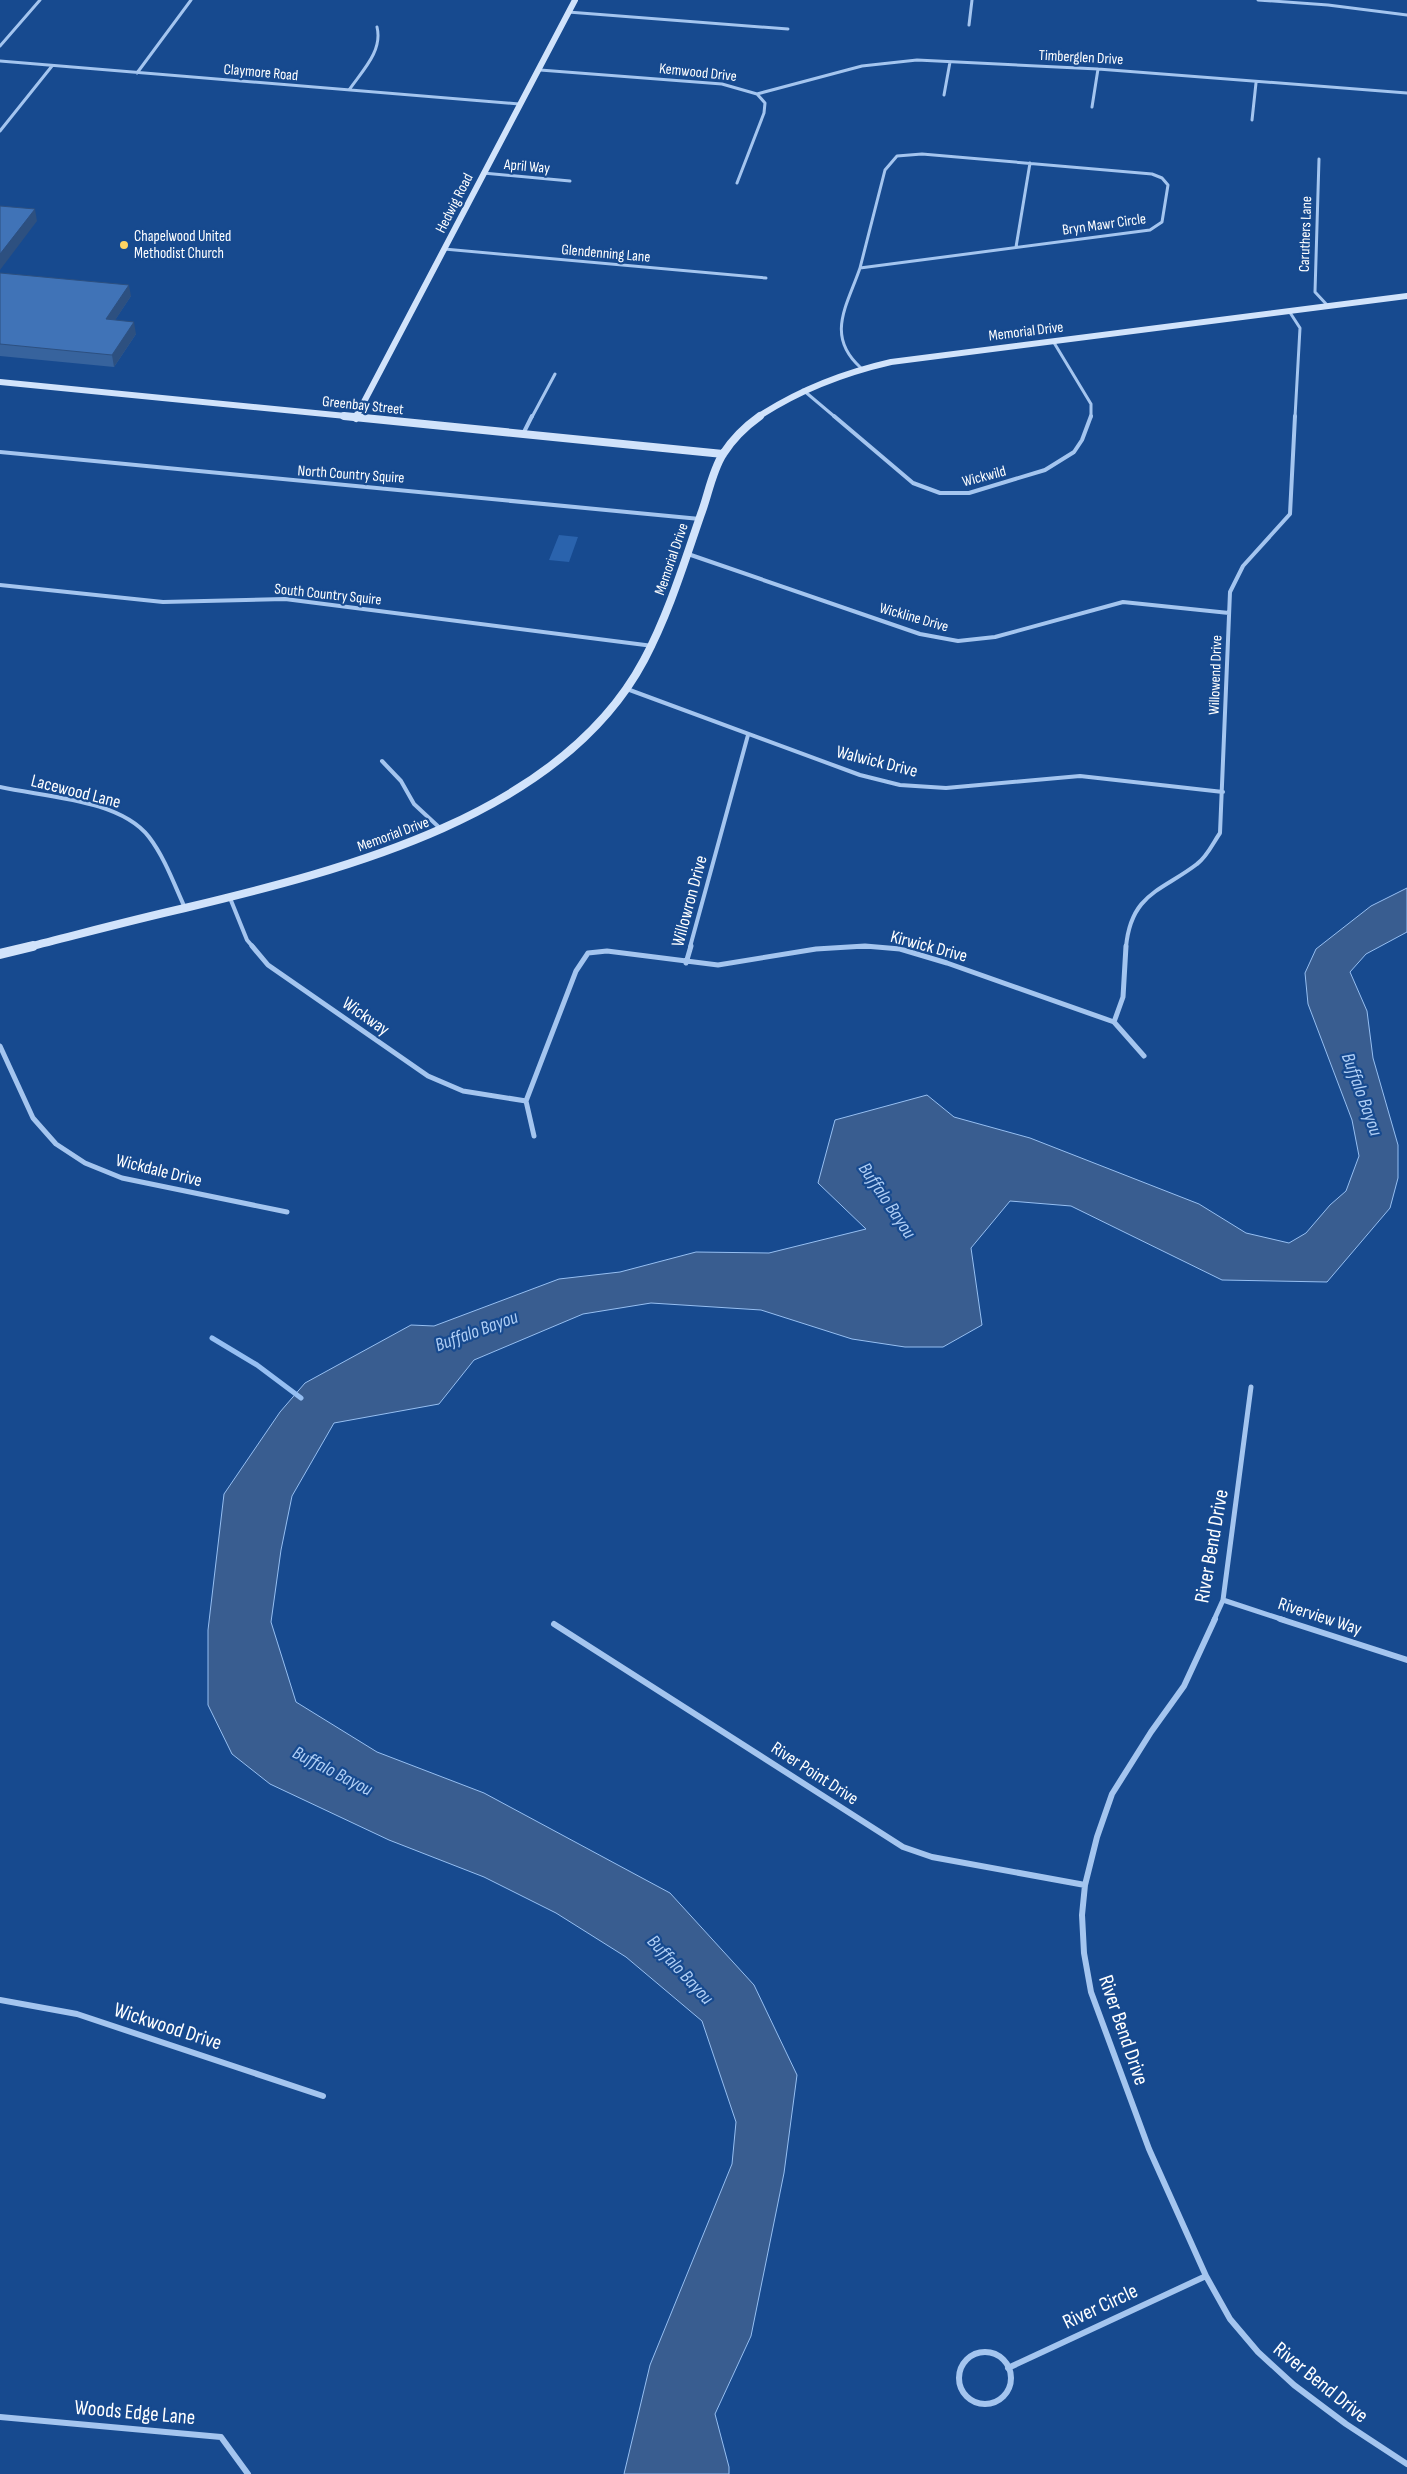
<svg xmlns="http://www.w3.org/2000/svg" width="1407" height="2474" font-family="'Sofia Sans Condensed',sans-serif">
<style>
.green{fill:#2a63ad}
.water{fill:#395d90;stroke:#96bff2}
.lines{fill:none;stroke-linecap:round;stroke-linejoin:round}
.stream{stroke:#96bff2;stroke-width:5}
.street-far3{stroke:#a4c5ef;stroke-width:3}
.street-far2{stroke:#a4c5ef;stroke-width:4}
.street-far1{stroke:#a4c5ef;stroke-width:5}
.street{stroke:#a4c5ef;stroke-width:6}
.secondary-far2{stroke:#d1e3fb;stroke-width:6}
.secondary-far1{stroke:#d1e3fb;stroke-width:8}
.secondary{stroke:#d1e3fb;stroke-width:10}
.wall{fill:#37639d}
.shaded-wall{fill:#2d5080}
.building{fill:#4073b7;stroke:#2d5080}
.poi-dot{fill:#ffd462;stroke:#174a8f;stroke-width:2}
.labels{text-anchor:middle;stroke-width:4.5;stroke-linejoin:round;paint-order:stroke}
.far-street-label{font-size:15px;fill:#fff;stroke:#174a8f}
.far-poi-label{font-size:15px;fill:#fff;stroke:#174a8f;text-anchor:start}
.street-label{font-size:18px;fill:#fff;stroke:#174a8f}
.water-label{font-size:19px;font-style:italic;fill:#b0cff6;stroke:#174a8f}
.near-street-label{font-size:21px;fill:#fff;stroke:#174a8f}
</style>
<rect width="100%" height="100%" fill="#174a8f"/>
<path class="green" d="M559,535L578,537L569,562L549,560Z"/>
<path class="water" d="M1407,888V932L1366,954L1350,972L1367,1011L1373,1058L1398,1145V1178L1390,1208L1327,1282L1222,1280L1071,1206L1010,1201L971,1248L982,1325L943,1347H905L852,1339L761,1310L651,1303L583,1314L474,1360L439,1404L334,1423L292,1496L281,1550L271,1622L296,1702L377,1752L484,1793L670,1893L754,1985L797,2075L784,2173L751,2336L715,2414L729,2467V2474H624L650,2365L732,2164L736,2122L702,2021L626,1957L556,1913L484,1877L389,1840L270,1784L232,1754L208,1705V1630L224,1494L280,1412L305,1383L411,1325L434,1326L559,1279L620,1272L696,1252L769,1253L866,1229L818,1183L835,1120L927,1095L954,1117L1030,1138L1199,1204L1246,1233L1289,1243L1306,1233L1330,1205L1346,1191L1359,1156L1352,1120L1308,1004L1305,973L1316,949L1371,906Z"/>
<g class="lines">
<path class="stream" d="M212,1338L257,1365L301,1398"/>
<path class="street-far3" d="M1258,0L1328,5L1407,15
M568,12L788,29
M969,25L972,0
M0,46L40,0
M0,61L519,104
M540,70L722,84L757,94L765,103L764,113L737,183
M137,73L191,0
M349,90C362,71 383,51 377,27
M757,94L862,66L917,60L1098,69L1407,93
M944,95L950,62
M1092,107L1098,69
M1252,120L1256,83
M0,131L52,66
M922,154L1152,174L1162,178L1168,185L1162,222L1150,230L860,268L885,170L897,156Z
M1319,159L1315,292L1328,306
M483,173L570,181
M1016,247L1030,163
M444,249L766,278
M860,268C847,306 825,336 861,368
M1289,311L1300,328L1295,417
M1053,341L1091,404V417
M803,390L835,417
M532,417L555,374"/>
<path class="street-far2" d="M834,416L913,483L940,493H969L1045,470L1074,452L1082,440L1091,416
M523,434L532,416
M0,452L700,519
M688,554L920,634L958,641L995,637L1123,602L1229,613
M0,585L163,602L285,599L653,646
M627,689L860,775L900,785L946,788L1080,776L1223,792
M382,761L401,781L414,804L442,830
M0,787C44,797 120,799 149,837C165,858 174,884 185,908
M230,898L247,940L253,947
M690,947L748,735
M848,947H877
M1126,947C1131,893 1162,891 1197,864C1207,857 1213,843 1220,833L1230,592L1243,566L1290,514L1295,416"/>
<path class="street-far1" d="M252,946L268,965L428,1076L463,1091L526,1101
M686,963L691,946
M1114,1022L1123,997L1126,946
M0,1046L33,1118L56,1144L85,1163L122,1178L287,1212
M534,1136L526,1101L576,971L588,953L607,951L718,965L816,949L865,946L900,949L947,963L1114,1022L1144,1056
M1223,1600L1284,1620
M1214,1620L1223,1600L1251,1387"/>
<path class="street" d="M1215,1619L1184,1686L1151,1732L1112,1794L1097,1837L1085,1885L1082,1915L1084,1953L1091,1992L1149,2149L1206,2276L1230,2319L1258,2352L1294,2385L1346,2424L1407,2464
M1280,1619L1407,1660
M554,1624L903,1847L932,1857L1085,1885
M0,2000L77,2014L323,2096
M959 2378a26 26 0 1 1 52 0a26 26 0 1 1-52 0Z
M1008,2368L1206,2276
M0,2417L221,2437L248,2474"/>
<path class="secondary-far2" d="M0,382L356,417
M356,417L575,0
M758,417C799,390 843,373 891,362L1407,296"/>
<path class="secondary-far1" d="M344,416L723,454
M356,418L357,416
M28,947C80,934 132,920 185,908C343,870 561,816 644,660C669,613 684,563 701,514C708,496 712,471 723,454C732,440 746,426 760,416"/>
<path class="secondary" d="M0,954L33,946"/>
</g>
<path class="wall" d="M0,273L131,296L115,320L136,334L114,367L0,356Z"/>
<path class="shaded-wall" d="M35,209L37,221L0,270V254Z
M129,285L131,296L108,331L106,319Z
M134,322L136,334L114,367L112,355Z"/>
<path class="building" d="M0,206L35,209L0,254Z
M0,273L129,285L106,319L134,322L112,355L0,344Z"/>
<circle class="poi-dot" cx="124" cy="245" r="5"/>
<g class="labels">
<g class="far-street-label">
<text transform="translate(1081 57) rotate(3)" y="5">Timberglen Drive</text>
<text transform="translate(261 72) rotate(5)" y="5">Claymore Road</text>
<text transform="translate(698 72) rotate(6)" y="5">Kemwood Drive</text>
<text transform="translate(527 166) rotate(5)" y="5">April Way</text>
<text transform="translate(454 203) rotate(-63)" y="5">Hedwig Road</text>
<text transform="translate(1104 224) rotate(-8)" y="5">Bryn Mawr Circle</text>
<text transform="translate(1305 234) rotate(-88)" y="5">Caruthers Lane</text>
<text transform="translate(606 253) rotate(5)" y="5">Glendenning Lane</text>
<text transform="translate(1026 331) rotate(-7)" y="5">Memorial Drive</text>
<text transform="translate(363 405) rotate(6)" y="5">Greenbay Street</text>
<text transform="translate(351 474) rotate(4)" y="5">North Country Squire</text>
<text transform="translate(984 476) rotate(-15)" y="5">Wickwild</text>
<text transform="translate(671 559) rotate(-71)" y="5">Memorial Drive</text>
<text transform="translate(328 594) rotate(6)" y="5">South Country Squire</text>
<text transform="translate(914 617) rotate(16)" y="5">Wickline Drive</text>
<text transform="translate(1215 675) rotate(-88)" y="5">Willowend Drive</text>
<text transform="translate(393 834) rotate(-20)" y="5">Memorial Drive</text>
</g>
<g class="far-poi-label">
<text x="134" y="241">Chapelwood United<tspan x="134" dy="17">Methodist Church</tspan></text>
</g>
<g class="street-label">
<text transform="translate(877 761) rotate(14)" y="6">Walwick Drive</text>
<text transform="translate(76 791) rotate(14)" y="6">Lacewood Lane</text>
<text transform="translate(689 901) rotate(-75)" y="6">Willowron Drive</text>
<text transform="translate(929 946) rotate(15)" y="6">Kirwick Drive</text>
<text transform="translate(366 1016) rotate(35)" y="6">Wickway</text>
<text transform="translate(159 1170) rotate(14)" y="6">Wickdale Drive</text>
<text transform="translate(1320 1616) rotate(18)" y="6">Riverview Way</text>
<text transform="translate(815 1773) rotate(33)" y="6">River Point Drive</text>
</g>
<g class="water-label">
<text transform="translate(1363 1094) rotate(70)" y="7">Buffalo Bayou</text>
<text transform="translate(888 1200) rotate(56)" y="7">Buffalo Bayou</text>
<text transform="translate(476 1330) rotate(-20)" y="7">Buffalo Bayou</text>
<text transform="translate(333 1770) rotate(27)" y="7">Buffalo Bayou</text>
<text transform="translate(681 1969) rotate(47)" y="7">Buffalo Bayou</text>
</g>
<g class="near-street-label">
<text transform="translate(1211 1546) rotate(-80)" y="7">River Bend Drive</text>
<text transform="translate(168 2026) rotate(18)" y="7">Wickwood Drive</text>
<text transform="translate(1124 2030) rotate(71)" y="7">River Bend Drive</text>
<text transform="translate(1100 2306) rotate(-25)" y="7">River Circle</text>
<text transform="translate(1321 2382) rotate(39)" y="7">River Bend Drive</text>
<text transform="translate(135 2412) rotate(5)" y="7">Woods Edge Lane</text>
</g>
</g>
</svg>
